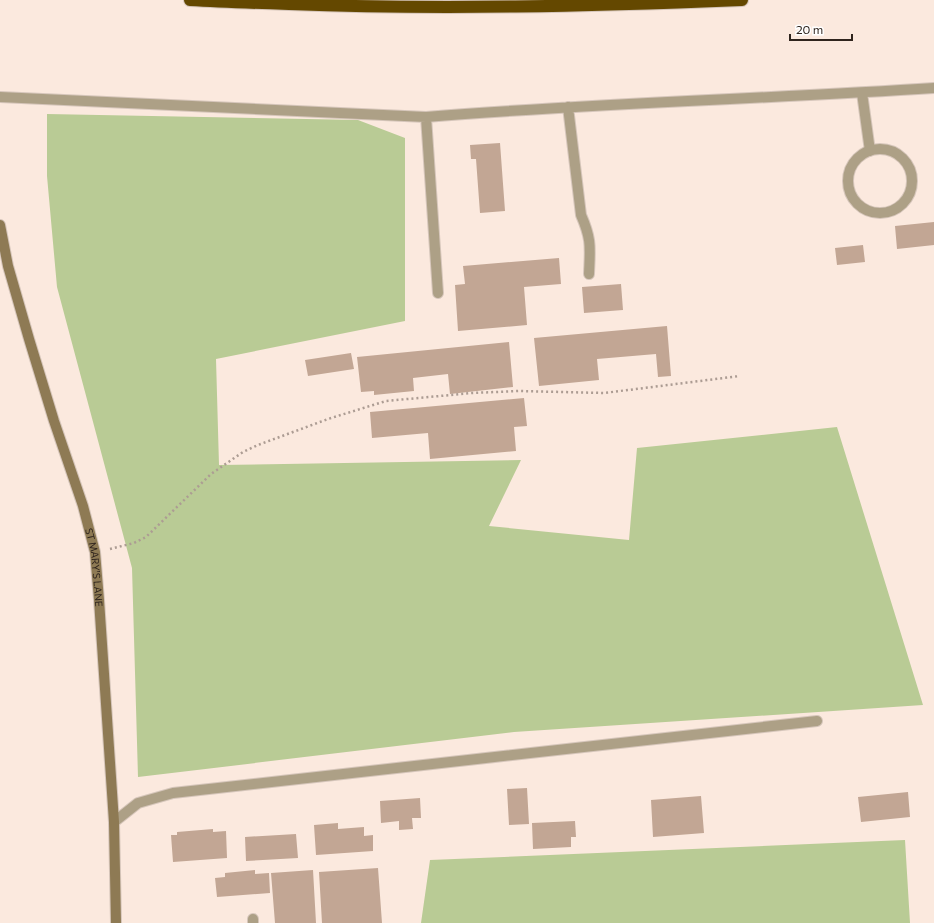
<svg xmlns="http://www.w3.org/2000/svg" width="934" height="923" font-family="Commissioner,sans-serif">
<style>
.green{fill:#b9cb95}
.building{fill:#c2a694}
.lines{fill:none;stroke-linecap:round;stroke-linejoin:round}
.lane-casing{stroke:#d6c6bb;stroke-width:12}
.secondary-casing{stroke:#d6c6bb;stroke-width:12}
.highway-casing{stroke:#d6c6bb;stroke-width:14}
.path{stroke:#ac9c93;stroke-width:2.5;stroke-dasharray:2 3;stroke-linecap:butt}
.lane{stroke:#ada086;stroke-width:10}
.secondary{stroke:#8e7a54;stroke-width:10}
.highway{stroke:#644800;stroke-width:12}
.labels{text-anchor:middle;stroke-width:3;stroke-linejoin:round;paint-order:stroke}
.street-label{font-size:10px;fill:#2f241d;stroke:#fff}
</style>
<rect width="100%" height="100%" fill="#fbe9de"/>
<path class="green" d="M47,114L358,120L405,138V321L216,359L219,465L521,460L489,526L629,540L637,448L837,427L923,705L514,732L138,777L132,568L57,287L47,176Z
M905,840L910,923H421L430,860Z"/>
<path class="building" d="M500,143L505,211L480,213L476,159H471L470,145Z
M934,222V245L897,249L895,226Z
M863,245L865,262L837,265L835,248Z
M559,258L561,284L524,287L527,325L458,331L455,285L465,284L463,266Z
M621,284L623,310L584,313L582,287Z
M667,326L671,376L658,377L656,354L597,359L599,380L539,386L534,338Z
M509,342L513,387L450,394L448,374L413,378L414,391L374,395V391L361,392L357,357Z
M351,353L354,369L308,376L305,360Z
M524,398L527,426L514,427L516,451L430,459L428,433L372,438L370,412Z
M527,788L529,824L509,825L507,789Z
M908,792L910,817L861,822L858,797Z
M701,796L704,833L653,837L651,800Z
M420,798L421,818H412L413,829L399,830V821L381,823L380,801Z
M575,821L576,837H571V847L533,849L532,823Z
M338,823V829L364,827V836L373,835V851L316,855L314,825Z
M213,829V832L226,831L227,858L173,862L171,835H177V832Z
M296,834L298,858L246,861L245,837Z
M378,868L382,923H322L319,872Z
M255,870V874L269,873L270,893L217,897L215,878L225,877V873Z
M313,870L316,923H275L271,873Z"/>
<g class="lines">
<g class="lane-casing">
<path id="lane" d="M862,93L870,151
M0,97L426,117C595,103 765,99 934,88
M568,107L581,215C592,240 590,248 589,274
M426,117L438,293
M848 181a32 32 0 1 1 64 0a32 32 0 1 1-64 0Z
M114,822L138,803L173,793L817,721
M253,919V923"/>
</g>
<g class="secondary-casing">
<g id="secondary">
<path id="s1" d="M0,225L8,266L29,339L54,421L83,506L95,552L99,600L114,822L116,923"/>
</g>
</g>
<g class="highway-casing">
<path id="highway" d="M190,0C223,2 256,3 289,4C440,10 591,6 742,0"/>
</g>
<path class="path" d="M110,549L134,543L146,537L211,474L243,452L258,445L328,419L386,401L472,393L519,391L604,393L740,376"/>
<use href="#lane" class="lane"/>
<use href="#secondary" class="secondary"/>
<use href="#highway" class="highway"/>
</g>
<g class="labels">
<g class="street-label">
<text dy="4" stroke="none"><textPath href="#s1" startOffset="356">ST MARY'S LANE</textPath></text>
</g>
</g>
<path d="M790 34v6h62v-6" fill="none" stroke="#2f241d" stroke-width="2"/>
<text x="796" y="34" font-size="12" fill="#2f241d" stroke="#ffffff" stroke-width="3" paint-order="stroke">20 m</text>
</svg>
